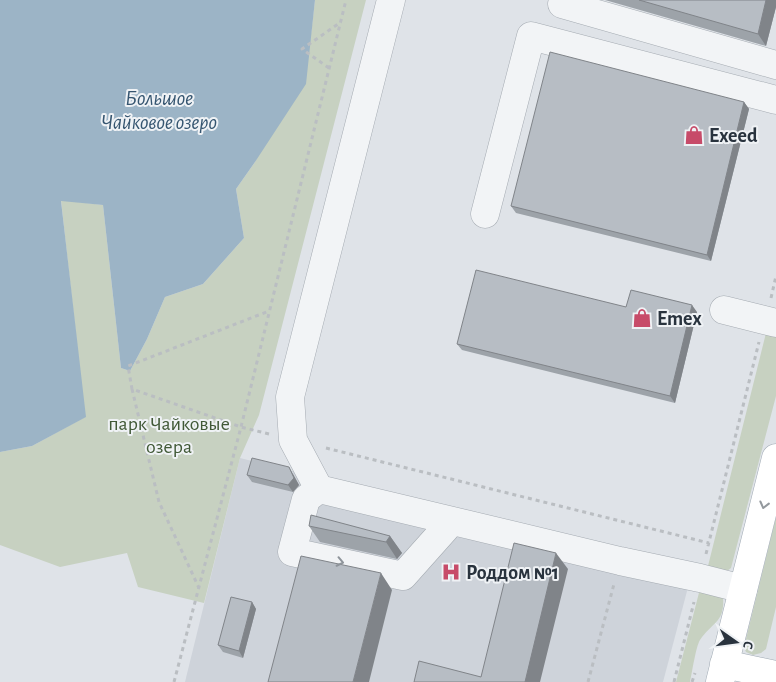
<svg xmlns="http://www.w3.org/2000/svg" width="776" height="682" font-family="'Alegreya Sans',sans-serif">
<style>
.built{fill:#ced3da}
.green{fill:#c7d1c1}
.water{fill:#9cb4c6}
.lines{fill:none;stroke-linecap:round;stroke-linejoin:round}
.minor-casing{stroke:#a5abb2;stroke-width:29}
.major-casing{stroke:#9fa9b3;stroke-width:29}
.path{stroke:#babec2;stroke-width:3;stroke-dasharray:4 4;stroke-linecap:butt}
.minor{stroke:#f2f4f6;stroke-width:28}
.major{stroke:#fff;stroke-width:28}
.wall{fill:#9da3a9}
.shaded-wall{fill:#808489}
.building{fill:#b7bdc4;stroke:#808489}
.oneway{stroke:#94999e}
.oneway2{stroke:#8e949a}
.labels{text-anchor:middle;stroke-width:4;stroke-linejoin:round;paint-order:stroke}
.poi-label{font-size:20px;font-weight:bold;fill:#29333e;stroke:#eff2f5;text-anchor:start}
.park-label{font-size:20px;fill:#415937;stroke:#eff2f5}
.water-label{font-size:21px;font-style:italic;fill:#355570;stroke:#eff2f5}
</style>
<rect width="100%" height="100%" fill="#dfe3e8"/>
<path class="built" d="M240,458L692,568L691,576L663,682H185Z"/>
<path class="green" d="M315,0H366L259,415L240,458L204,603L138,587L127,553L60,567L0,545V452L32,446L85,417L61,200L103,205L121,368L130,371L147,339L165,297L203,284L244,238L236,189L255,162L311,34Z
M768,325L776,329V396L731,568L727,571L707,570Z
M776,517V607L766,649L761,653L753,655L746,652L744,647Z
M701,585L723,597C725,623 712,622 700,640C696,646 692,673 690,682H676Z"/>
<path class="water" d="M0,0H315L306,84L255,162L236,189L244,238L203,284L165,297L147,339L130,371L121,368L103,205L61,201L86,417L32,446L0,452Z"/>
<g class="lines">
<g class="minor-casing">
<path id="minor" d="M562,4L776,65
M485,214L531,36L776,100
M724,310L776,323
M319,489L293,440L290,397L391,0
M452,521L403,576L292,552L306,499L319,489L620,561L700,578L743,589"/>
</g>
<g class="major-casing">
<path id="major" d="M724,664L776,675
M720,682L776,458"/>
</g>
<path class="path" d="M329,68L302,49L341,22
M771,298L776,276
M132,389L159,502L199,588
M269,434L241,427L132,389L128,366L269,311
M326,448L709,543
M706,554L759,342
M174,682L241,427L346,0
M588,682L614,584
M674,682L694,602
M692,682L695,673"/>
<use href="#minor" class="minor"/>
<use href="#major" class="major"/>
</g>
<path class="wall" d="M605,0H776V7L766,46Z
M744,102L749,109L711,261L516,213L511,206Z
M626,307L697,312L675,403L462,350L457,344Z
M293,474L299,485L293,492L252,482L247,475Z
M309,526L390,536L402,553L397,559L320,542Z
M252,602L256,609L243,658L223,652L218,645Z"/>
<path class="shaded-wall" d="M766,0H776V7L766,46L758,34Z
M744,102L749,109L711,261L707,255Z
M692,305L697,312L675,403L670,396Z
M289,467L299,485L293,492L288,485Z
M390,536L402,553L397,559L386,542Z
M556,553L568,569L540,682H524Z
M381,573L392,590L369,682H353Z
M252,602L256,609L243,658L239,651Z"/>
<path class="building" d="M639,0H766L758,34Z
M550,52L744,102L707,255L511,206Z
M476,270L626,307L631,290L692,305L670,396L457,344Z
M252,458L289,467L294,478L288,485L247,475Z
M311,515L390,536L386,542L309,526Z
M514,543L556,553L525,682H414L419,661L481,677Z
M301,556L381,573L353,682H268Z
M231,597L252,602L239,651L218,645Z"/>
<defs><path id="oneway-chevron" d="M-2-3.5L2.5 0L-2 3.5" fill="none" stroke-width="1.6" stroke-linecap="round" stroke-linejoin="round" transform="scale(1.25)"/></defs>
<use class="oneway" href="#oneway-chevron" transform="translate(764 505) rotate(104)"/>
<use class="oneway2" href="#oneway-chevron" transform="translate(340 562) rotate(12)"/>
<defs>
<g id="shop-bare" transform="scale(1.5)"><path d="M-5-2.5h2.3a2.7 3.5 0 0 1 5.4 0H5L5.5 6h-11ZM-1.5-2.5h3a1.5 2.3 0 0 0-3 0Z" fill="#c74b69" stroke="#eff2f5" stroke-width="2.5" paint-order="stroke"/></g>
<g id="hospital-bare" transform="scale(1.5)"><path d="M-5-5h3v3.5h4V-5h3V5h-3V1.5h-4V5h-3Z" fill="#c74b69" stroke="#eff2f5" stroke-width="2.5" paint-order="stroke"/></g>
</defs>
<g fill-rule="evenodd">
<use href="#shop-bare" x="694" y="135"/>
<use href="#shop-bare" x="642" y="318"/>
<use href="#hospital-bare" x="451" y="572"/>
</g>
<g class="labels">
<g class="poi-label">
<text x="709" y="142">Exeed</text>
<text x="657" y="325">Emex</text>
<text x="466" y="579">Роддом №1</text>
</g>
<g class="park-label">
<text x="169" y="430">парк Чайковые<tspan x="169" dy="23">озера</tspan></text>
</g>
<g class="water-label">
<text x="159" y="105">Большое<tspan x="159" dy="24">Чайковое озеро</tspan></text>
</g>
</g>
<g transform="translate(736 642) rotate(104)" stroke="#eff2f5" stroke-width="4" paint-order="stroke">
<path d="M0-4L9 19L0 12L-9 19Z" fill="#29333e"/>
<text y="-8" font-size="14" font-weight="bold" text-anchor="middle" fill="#29333e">С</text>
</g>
</svg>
